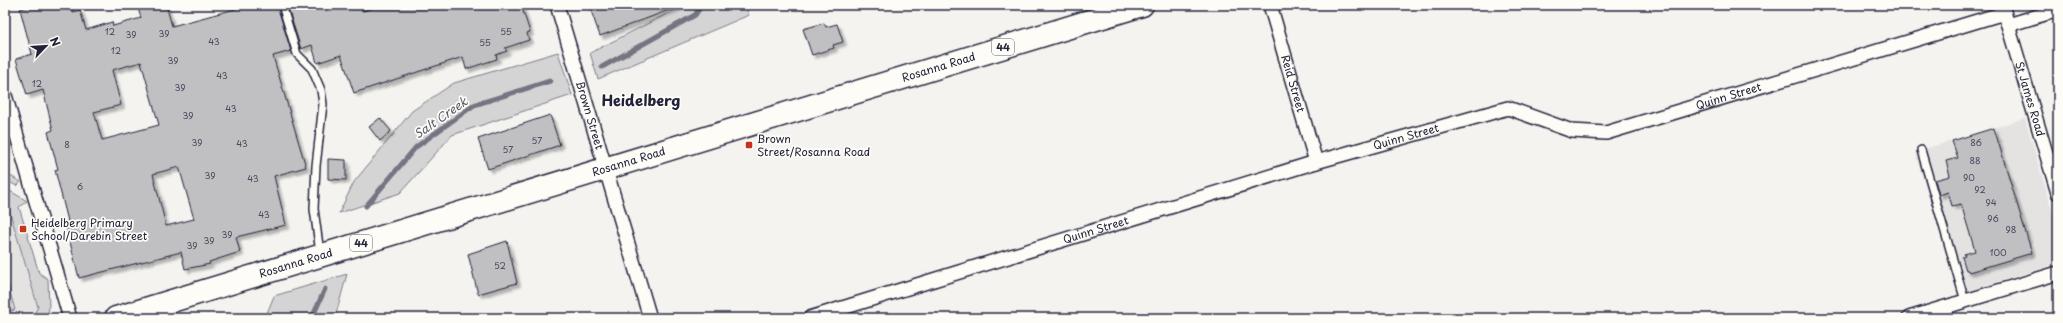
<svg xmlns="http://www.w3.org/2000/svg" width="2063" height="323" font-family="'Playpen Sans',sans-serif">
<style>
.built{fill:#e4e3e2}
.green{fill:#d5d4d5;stroke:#7c7b88}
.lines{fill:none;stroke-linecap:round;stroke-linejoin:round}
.stream{stroke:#757582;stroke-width:5}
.building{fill:#c0bfc2;stroke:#22223b;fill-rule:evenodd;filter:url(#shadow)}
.lane-casing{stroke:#22223b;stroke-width:10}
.street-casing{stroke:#22223b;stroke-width:16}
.highway-casing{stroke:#22223b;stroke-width:25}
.lane{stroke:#fdfcf7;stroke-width:7}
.street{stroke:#fdfcf7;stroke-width:13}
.highway{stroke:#fdfcf7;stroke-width:22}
.poi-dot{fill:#c8321e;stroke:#fdfcf7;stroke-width:1.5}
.labels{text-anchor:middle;stroke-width:3.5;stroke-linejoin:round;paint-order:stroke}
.number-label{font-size:9px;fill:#4a495d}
.shield{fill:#fdfcf7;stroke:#646373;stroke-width:1}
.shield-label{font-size:10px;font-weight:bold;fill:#22223b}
.street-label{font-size:11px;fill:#22223b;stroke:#fdfcf7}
.poi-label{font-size:11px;fill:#22223b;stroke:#fdfcf7;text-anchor:start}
.water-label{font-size:12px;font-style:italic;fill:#59596b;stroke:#fdfcf7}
.district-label{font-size:15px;font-weight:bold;fill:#22223b;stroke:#fdfcf7}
</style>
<defs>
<filter id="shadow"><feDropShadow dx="3.5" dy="3.5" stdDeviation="1" flood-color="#0004"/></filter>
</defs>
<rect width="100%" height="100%" fill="#f4f3ef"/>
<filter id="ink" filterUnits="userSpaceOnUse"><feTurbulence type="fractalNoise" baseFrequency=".025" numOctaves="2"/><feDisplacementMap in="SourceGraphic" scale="8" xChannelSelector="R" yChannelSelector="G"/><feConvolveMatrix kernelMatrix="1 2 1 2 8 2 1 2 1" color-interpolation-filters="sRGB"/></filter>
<g filter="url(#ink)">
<path class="built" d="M2025,118L2058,231V260L2047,267L1959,294L1915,152Z
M5,196L38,307L34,314L20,318H5Z"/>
<path class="green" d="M684,5H745L749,15L598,79L590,53Z
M558,52L572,95L452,135L400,193L339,213L354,182L412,111L454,83Z
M5,173L21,182L17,186L7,181L10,191L27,201L19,207L39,273L48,279L49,309L46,318H20L34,314L38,307L5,196Z
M5,274L15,310L5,312Z
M347,274L335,318H265L274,296Z"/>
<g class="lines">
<path class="stream" d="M602,67L695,15L702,5
M366,206L416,147L474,105L550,81
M312,318L325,289"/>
</g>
<path class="building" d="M33,5H71L73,12L80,10L86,30L112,22L113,26L141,18L137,5H166L172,26L235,9L234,5H277L291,51L273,56L306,167L274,176L286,225L236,237L240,252L209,262L210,264L185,269L181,252L79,278L65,222L68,221L55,170L58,169L48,132L53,130L43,90L27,95L16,59L32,54L20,9ZM141,62L159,125L102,140L94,112L121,105L112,70ZM179,167L194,219L166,226L153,174Z
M287,5H362L363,11L383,5H521L530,32L527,33L529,40L505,48L507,51L496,55L497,59L466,69L463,57L354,93L341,55L317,63L312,45L301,49Z
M589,5H679L680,6L600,36Z
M824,23L826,27L837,24L843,42L833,45L834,48L812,55L803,29Z
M550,115L560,145L488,169L478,139Z
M380,118L391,131L380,141L369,127Z
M1994,128L2032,253L1969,272L1968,270H1966L1962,257L1965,256L1964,254L1975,251L1961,204L1952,206L1948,192L1939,195L1935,180L1950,176L1946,161L1958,158L1952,141Z
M328,159L346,160V180L328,179Z
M507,241L517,283L478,294L468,254Z"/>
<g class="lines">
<g class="lane-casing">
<path id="lane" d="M282,5L297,54L312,69L321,90L323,104L316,166L314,209L320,253
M1921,150L1965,301"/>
</g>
<g class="street-casing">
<g id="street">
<path id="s1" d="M557,5L650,318"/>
<path id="s2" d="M1270,5L1316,162"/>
<path id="s3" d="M2002,5L2058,193"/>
<path d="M2008,25L2058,10"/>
<path d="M5,95L70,318"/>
<path id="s4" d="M810,318L1316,162L1508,108L1572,131L1606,133L2004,13"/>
<path d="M1909,318L2058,273"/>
</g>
</g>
<g class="highway-casing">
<g id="highway">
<path id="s5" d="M116,318L1142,5"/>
</g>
</g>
<use href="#lane" class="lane"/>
<use href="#street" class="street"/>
<use href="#highway" class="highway"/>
</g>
</g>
<g class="poi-dot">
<rect x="745" y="141" width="8" height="8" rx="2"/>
<rect x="19" y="225" width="8" height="8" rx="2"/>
</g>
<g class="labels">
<g class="number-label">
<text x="110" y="35">12</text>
<text x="506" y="35">55</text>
<text x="164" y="37">39</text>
<text x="131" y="38">39</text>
<text x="214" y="45">43</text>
<text x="485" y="46">55</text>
<text x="116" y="54">12</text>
<text x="173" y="64">39</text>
<text x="222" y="79">43</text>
<text x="37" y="87">12</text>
<text x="180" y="91">39</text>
<text x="231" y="112">43</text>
<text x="188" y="119">39</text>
<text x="537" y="144">57</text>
<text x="197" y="146">39</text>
<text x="1976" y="146">86</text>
<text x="242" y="147">43</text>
<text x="67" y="148">8</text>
<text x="508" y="153">57</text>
<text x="1975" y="164">88</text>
<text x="210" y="179">39</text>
<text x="1969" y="181">90</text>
<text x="253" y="182">43</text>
<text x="80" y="190">6</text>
<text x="1980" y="193">92</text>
<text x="1991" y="206">94</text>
<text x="264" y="218">43</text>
<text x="1993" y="222">96</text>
<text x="2011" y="233">98</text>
<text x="227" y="238">39</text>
<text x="209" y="244">39</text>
<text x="192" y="249">39</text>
<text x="1998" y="256">100</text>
<text x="500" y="269">52</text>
</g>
<g class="shield">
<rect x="992" y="39" width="22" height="16" rx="3"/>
<rect x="350" y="235" width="22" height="16" rx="3"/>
</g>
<g class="shield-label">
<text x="1003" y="51">44</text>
<text x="361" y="247">44</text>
</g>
<g class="street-label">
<text dy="4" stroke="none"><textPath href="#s5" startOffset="860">Rosanna Road</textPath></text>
<text dy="4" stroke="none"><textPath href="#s2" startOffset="82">Reid Street</textPath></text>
<text dy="4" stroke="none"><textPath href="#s4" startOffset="959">Quinn Street</textPath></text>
<text dy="4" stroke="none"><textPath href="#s3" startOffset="98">St James Road</textPath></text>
<text dy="4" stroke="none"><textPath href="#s1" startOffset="115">Brown Street</textPath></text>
<text dy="4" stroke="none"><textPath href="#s4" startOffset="623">Quinn Street</textPath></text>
<text dy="4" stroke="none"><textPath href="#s5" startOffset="536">Rosanna Road</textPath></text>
<text dy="4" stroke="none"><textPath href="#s4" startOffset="299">Quinn Street</textPath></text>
<text dy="4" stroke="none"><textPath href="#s5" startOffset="188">Rosanna Road</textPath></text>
</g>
<g class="poi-label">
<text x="757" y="143">Brown<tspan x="757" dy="13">Street/Rosanna Road</tspan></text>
<text x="31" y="227">Heidelberg Primary<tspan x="31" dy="13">School/Darebin Street</tspan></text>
</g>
<g class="water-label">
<text transform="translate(441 118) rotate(-35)" y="4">Salt Creek</text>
</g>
<g class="district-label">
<text x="641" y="106">Heidelberg</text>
</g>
</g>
<rect width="2063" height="323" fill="none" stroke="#fdfcf7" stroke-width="20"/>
<rect x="10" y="10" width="2043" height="303" fill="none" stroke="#22223b" stroke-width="1.5" filter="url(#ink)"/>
<g transform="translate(46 46) rotate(65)" stroke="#fdfcf7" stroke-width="3" paint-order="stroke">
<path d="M0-3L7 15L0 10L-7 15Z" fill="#22223b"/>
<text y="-6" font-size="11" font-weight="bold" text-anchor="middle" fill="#22223b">N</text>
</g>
</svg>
